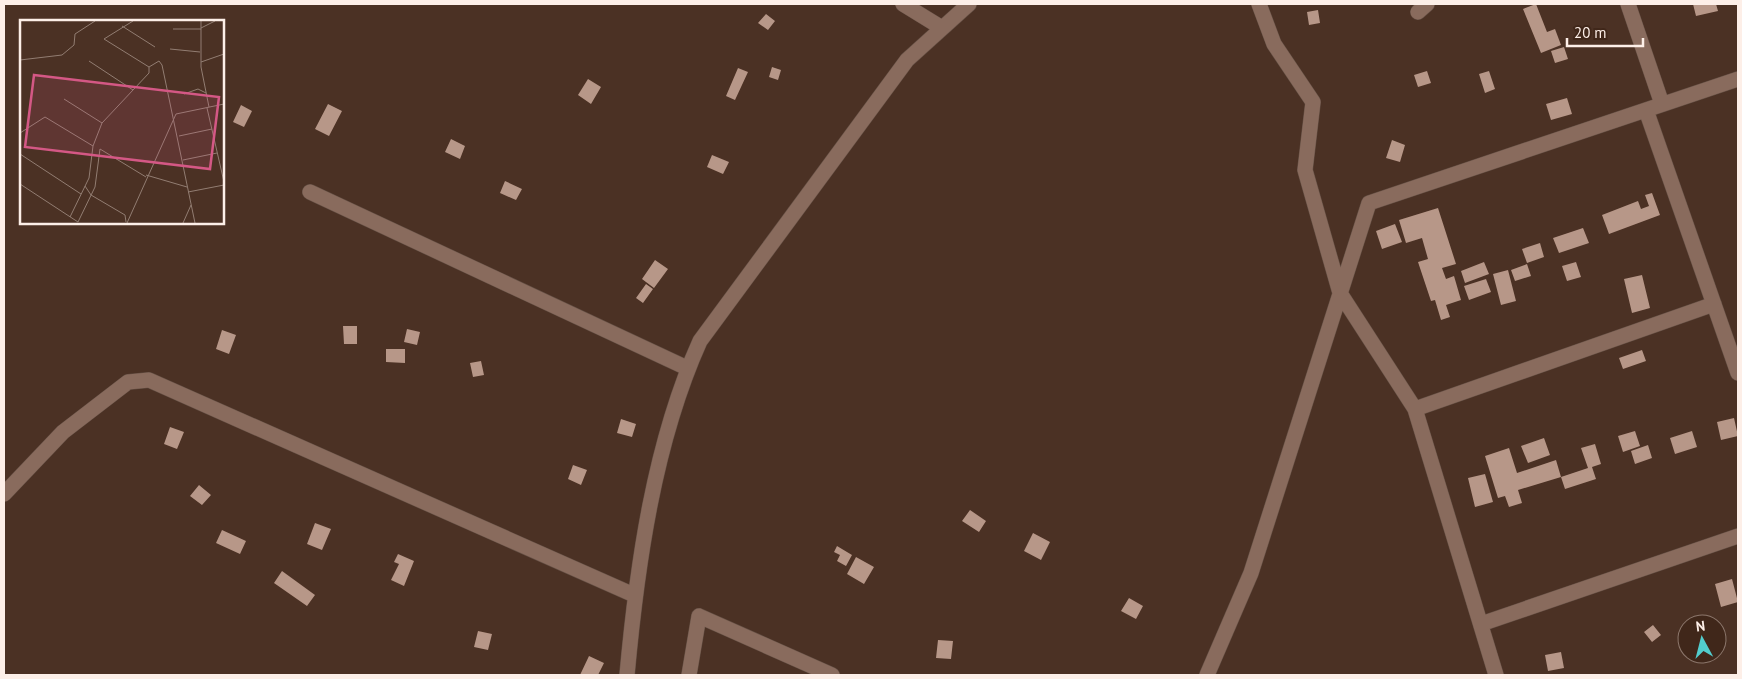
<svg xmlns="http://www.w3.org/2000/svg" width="1742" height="679" font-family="'PT Sans',sans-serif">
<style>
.building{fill:#b79788}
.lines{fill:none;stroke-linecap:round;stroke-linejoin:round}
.street-casing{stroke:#655045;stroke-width:16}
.street{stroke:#896b5d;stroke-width:15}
.inset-road{fill:none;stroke:#927d72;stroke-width:1}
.view{fill:#d45885;fill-opacity:0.15;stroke:#d45885;stroke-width:2.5}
.inset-edge{fill:none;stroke:#fdefe8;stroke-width:2.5}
</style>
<rect width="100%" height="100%" fill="#4b3124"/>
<path class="building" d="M1536,4L1547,32L1555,29L1561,45L1541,53L1523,9Z
M1693,4H1716L1718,11L1696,16Z
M1318,10L1320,23L1309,25L1307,12Z
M766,14L775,21L768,30L758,23Z
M1564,47L1568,59L1555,63L1551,51Z
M772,67L781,70L778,80L769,77Z
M738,68L748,72L735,100L726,96Z
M1427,71L1431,83L1418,87L1414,75Z
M1489,71L1495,89L1485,93L1479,74Z
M588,79L601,87L591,104L578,95Z
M1567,98L1572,114L1551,120L1546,104Z
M328,104L342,111L329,136L315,129Z
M241,105L252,111L244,127L233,122Z
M451,139L465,146L460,159L445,152Z
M1392,140L1405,145L1400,162L1386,158Z
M712,155L729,162L723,174L707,167Z
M505,181L522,189L516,200L500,193Z
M1652,193L1660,215L1609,234L1602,215L1638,201L1641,209L1649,206L1645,195Z
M1438,208L1456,264L1442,268L1446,279L1454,276L1461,300L1446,305L1450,317L1441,320L1435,300L1431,301L1418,262L1428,259L1422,238L1406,243L1399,220Z
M1395,224L1402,242L1382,249L1376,231Z
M1583,228L1589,243L1559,253L1553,238Z
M1540,243L1544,257L1527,263L1522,249Z
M655,260L668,269L654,288L642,279Z
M1484,262L1489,274L1465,283L1461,271Z
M1576,262L1581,277L1567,281L1562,266Z
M1527,264L1531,276L1515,281L1511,270Z
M1508,270L1516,301L1501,305L1493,274Z
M1642,275L1650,308L1632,313L1624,279Z
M1486,279L1491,292L1469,300L1464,286Z
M646,284L653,289L643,303L636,298Z
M343,326H357V344H344Z
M407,329L420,332L417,345L404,342Z
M222,330L236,335L229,354L216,349Z
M386,349H405V363L386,362Z
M1642,350L1646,361L1623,369L1619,358Z
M481,361L484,375L473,377L470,363Z
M1734,418L1738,436L1721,440L1717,422Z
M621,419L636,424L632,437L617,433Z
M170,427L184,432L177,449L164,444Z
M1635,431L1640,446L1623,452L1618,436Z
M1692,431L1697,447L1675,454L1670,438Z
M1544,438L1550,455L1528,463L1521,446Z
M1595,444L1601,464L1592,467L1596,479L1565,489L1561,477L1588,468L1581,448Z
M1648,445L1652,458L1635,464L1631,451Z
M1509,448L1517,473L1556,460L1561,477L1518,490L1522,503L1509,507L1505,496L1498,498L1485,456Z
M573,465L587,470L581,485L568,479Z
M1485,474L1493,502L1475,507L1468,478Z
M199,485L211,495L202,505L190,496Z
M970,510L986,521L979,532L962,521Z
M315,523L331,529L322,550L307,544Z
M222,530L246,541L240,554L216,543Z
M1033,533L1050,542L1041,560L1024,551Z
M837,546L852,555L846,566L837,561L840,555L834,552Z
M398,554L414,561L404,586L391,580L399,564L394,562Z
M856,557L874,567L864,584L847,574Z
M282,571L315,595L307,606L274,583Z
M1732,579L1738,602L1721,607L1715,584Z
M1129,598L1143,606L1136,619L1121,611Z
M1653,625L1661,635L1652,642L1644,632Z
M478,631L492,634L488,650L474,647Z
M938,640L953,641L951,659L936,658Z
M1561,652L1564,668L1548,671L1545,655Z
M589,656L604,663L598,675H580Z"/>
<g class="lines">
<g class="street-casing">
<path id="street" d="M903,4L942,28
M1259,4L1274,44L1313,102L1305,170L1340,293L1415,409L1496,675
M1628,4L1662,104
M1418,12L1427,4
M1646,110L1738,373
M310,192L687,368
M1415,409L1714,304
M4,494L63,432L128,382L149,380L634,595
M1481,624L1738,536
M627,675C637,565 654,443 700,341L907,60L969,4
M689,675L699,616L832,675
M1207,675L1251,573L1369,203L1738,79"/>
</g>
<use href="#street" class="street"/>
</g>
<g transform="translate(20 20)">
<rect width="204" height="204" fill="#4b3124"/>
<path class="inset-road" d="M181,1V47L189,87M102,6L135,27M181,8L195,1M153,9H181M150,29L180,32M0,40L42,35L54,25L55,14L75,1M69,41L113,70M181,42L204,34M129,47L139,41L142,45L175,203M164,74L178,69L186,73M44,79L82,103M187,88L204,162M0,113L25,97L73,126M159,116L192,109M0,134L61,174M163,140L197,133M126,155L167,167M0,164L58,202L75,167L80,129L126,157M65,166L71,175L105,195L106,202M168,172L204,165M50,197L69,158L73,126L82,103L129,53V47L84,19L113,1M107,203L156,94L204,84M163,203L171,185"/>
<path class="view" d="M14,55L199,77L190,149L5,127Z"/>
<rect width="204" height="204" class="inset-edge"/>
</g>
<rect width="1742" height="679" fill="none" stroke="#fdefe8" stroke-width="10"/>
<g transform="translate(1702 639) rotate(353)"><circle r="24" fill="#40271a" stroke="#8c776c"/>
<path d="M0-4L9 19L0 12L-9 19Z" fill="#52cdcd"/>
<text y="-8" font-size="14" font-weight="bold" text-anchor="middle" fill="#fdefe8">N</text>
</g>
<path d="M1567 38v8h76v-8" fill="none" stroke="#fdefe8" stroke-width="2.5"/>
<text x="1574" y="38" font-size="15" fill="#fdefe8" stroke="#40271a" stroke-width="4" paint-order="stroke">20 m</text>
</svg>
